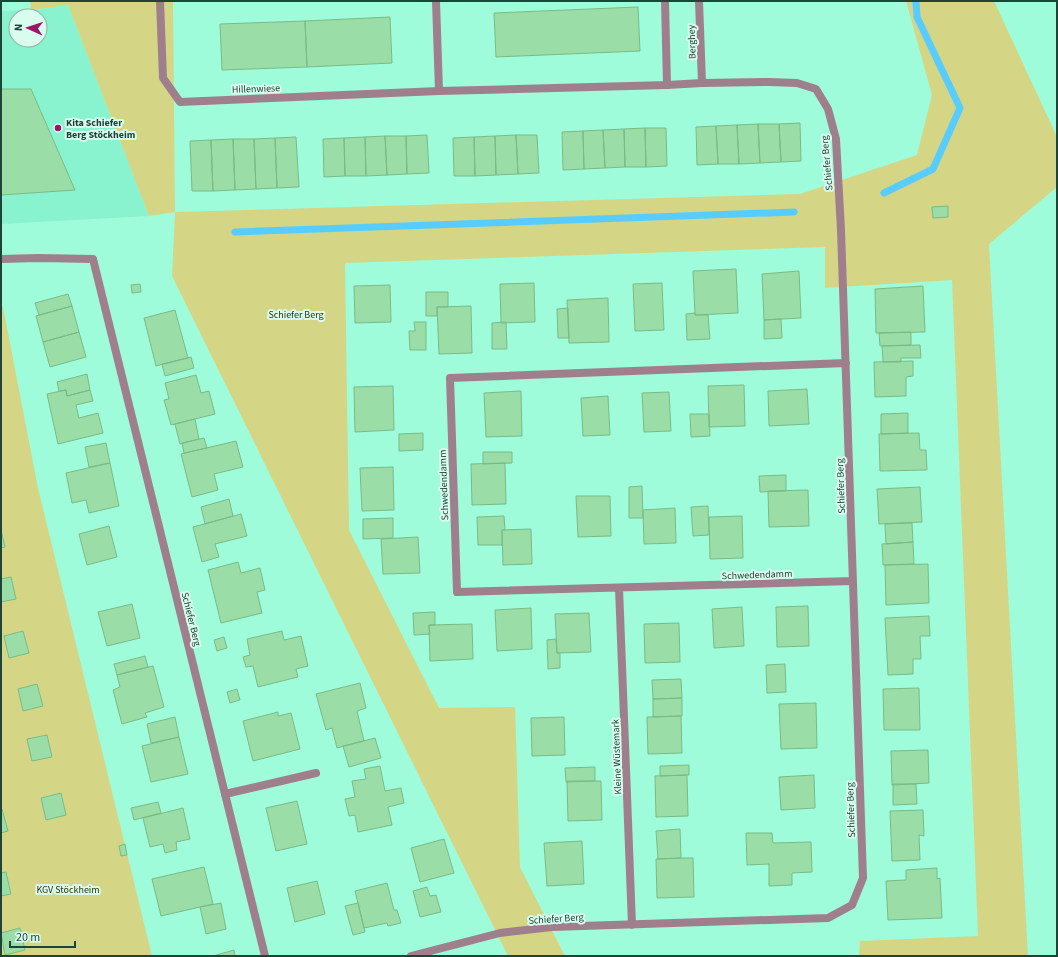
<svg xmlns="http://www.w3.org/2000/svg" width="1058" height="957" font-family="'Source Sans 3',sans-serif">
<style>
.built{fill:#89f2cf;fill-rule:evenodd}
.green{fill:#d4d686}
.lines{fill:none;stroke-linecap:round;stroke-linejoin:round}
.stream{stroke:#59ccfe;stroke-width:7}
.building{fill:#9adda7;stroke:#79bb87}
.lane{stroke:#a07f8d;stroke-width:8}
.street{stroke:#a07f8d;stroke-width:8}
.poi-dot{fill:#9c1667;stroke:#d9fcef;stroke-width:1.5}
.labels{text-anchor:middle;stroke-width:4;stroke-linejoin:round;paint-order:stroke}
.street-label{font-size:10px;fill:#1d4437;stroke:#d9fcef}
.poi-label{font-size:10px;font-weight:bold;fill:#1d4437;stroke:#d9fcef;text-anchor:start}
.park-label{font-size:10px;fill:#333307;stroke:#d9fcef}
</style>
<rect width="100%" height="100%" fill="#9efcdb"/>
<path class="built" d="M68,5L149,216L1,224V11L31,10ZM16,16H40V40H16Z"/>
<path class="green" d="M30,1H173L175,212L800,194L917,155L932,95L906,1H994L1057,137V187L989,244L1028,956H859L860,941L978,936L952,280L825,288V247L345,263L349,530L439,708L515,707L520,867L565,956H508L172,276L175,212L149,216L68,5L31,10Z
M1,305L3,307L38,488L152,956H1Z"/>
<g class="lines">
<path class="stream" d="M884,193L933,169L960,108L917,17L916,1
M235,232L794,212"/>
</g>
<path class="building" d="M638,7L640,51L496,57L494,13Z
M390,17L392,63L307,67L305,21Z
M305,21L307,67L222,70L220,24Z
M1,89H31L75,190L1,195Z
M800,123L801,161L781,162L779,124Z
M758,124H779L781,162L760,163Z
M758,124L760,163L739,164L737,125Z
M737,125L739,164H718L716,126Z
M716,126L718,164L697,165L696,127Z
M645,128L646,167H625L624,129Z
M645,128H666L667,166L646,167Z
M624,129L625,167L605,168L603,130Z
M603,130L605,168L584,169L583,131Z
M583,131L584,169L563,170L562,132Z
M427,135L429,173L407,174L406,136Z
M516,135L518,174L496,175L495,136Z
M516,135H537L539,173L518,174Z
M385,136L387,175L366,176L365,137Z
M385,136H406L407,174L387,175Z
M495,136L496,175L475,176L474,137Z
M296,137L299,187L277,188L275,138Z
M365,137L366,176H345L344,138Z
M474,137L475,176H454L453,138Z
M275,138L277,188L256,189L254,139Z
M344,138L345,176L324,177L323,139Z
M233,139H254L256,189L235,190Z
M233,139L235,190L213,191L211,140Z
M211,140L213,191H192L190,141Z
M948,206V217L933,218L932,207Z
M736,269L738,313L695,315L693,271Z
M799,271L801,318L764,320L762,274Z
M534,283L535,322L501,323L500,284Z
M662,283L664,330L635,331L633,284Z
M140,284L141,292L132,293L131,285Z
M390,285L391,322L355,323L354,286Z
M923,286L925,332L876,333L875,289Z
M426,292H448V307H437V316H426Z
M68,294L72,306L39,315L35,303Z
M608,298L609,342L569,343L567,300Z
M72,306L79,332L43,342L36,316Z
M471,306L472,353L439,354L437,307Z
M568,308L569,338H558L557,309Z
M175,310L188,358L156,366L144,318Z
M695,313V315H708L710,339L687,340L686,314Z
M781,319L782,338L764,339V320Z
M414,322H426V350H410L409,331H415Z
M506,322L507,349H492V323Z
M79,332L86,357L50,367L43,342Z
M911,332V345L880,346L879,333Z
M920,345L921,358H901V362H883L882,346Z
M191,357L194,368L165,376L162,364Z
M913,361V376L906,377V396L875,397L874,362Z
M87,374L90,390L67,396L66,390L59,391L57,382Z
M196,375L201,393L209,391L215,414L171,425L164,400L169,399L165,383Z
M744,385L745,426L709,427L708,386Z
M393,386L394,430L355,432L354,387Z
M807,389L809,424L769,426L768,391Z
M66,390L67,396L90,390L93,401L76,405L79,418L98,413L103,433L58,444L47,394Z
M521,391L522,436L486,437L484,393Z
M669,392L671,431L644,432L642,393Z
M608,396L610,435L583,436L581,398Z
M908,413V433L881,434V414Z
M690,414H709L710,436L691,437Z
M195,419L199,439L180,444L175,424Z
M423,433V450L399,451V434Z
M919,433L920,450H926L927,470L880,471L879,434Z
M204,438L207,448L184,453L182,443Z
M236,441L243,467L214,474L218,490L192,497L181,454Z
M106,443L110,463L89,467L85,447Z
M483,452H512V463L483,464Z
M110,463L119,506L89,513L86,500L72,503L66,473Z
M505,463L506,504L472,505L471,464Z
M393,467L394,510L362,511L360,468Z
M786,475V491L760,492L759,476Z
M642,486L643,518H629V487Z
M920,487L922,522L879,524L877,489Z
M808,490L809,526L769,527L768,491Z
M576,496H610L611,536L578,537Z
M229,499L233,516L205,524L201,507Z
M708,506L709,535L693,536L691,507Z
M675,508L676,543L644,544L643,510Z
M241,514L247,536L215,544L219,557L202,562L193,527Z
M504,516L505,530H502V545H478L477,517Z
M742,516L743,558L710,559L709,517Z
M393,518V538L363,539V519Z
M912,523L913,542L886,544L885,524Z
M109,526L117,557L87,565L79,534Z
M531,529L532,564L503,565L502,530Z
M1,530L5,547L1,548Z
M418,537L420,573L383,574L381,539Z
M913,542L914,564L883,565L882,544Z
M238,562L241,573L260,568L265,590L257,592L262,613L221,623L208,570Z
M928,564L929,603L886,605L885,565Z
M11,577L16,599L1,602V579Z
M132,604L140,638L107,646L98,612Z
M808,606L809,646L777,647L776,607Z
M742,607L744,646L714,648L712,609Z
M531,608L532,649L497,651L495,610Z
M435,612V625H429L430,634L414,635L413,613Z
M589,613L591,652L557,653L555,614Z
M929,616L930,636H920L921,659H913V674L888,675L885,618Z
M679,623L680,662L645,663L644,624Z
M472,624L473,659L430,661L429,625Z
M23,631L29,653L9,658L4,636Z
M282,631L284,640L301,636L308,666L296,669L298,677L258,687L253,666L246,667L243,657L250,655L247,639Z
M224,637L227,648L217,651L214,640Z
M556,639L557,653H560V668L548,669L547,640Z
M145,656L148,667L117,675L114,664Z
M785,664L786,692L767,693L766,665Z
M153,666L164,707L145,713L147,717L122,724L113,690L120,687L117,675Z
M681,679L682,698L653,699L652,680Z
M360,683L366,708L357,711L364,741L337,748L332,728L326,730L316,694Z
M37,684L43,706L23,711L18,689Z
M919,688L920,730H884L883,689Z
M237,689L240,700L230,703L227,692Z
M682,698V716L653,717V699Z
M816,703L817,748L781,749L779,704Z
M278,712V716L291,713L300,749L253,761L243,721Z
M681,716L682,753L648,754L647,717Z
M175,717L179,737L151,743L147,724Z
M564,717L565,755L532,756L531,718Z
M47,735L52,757L32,761L27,739Z
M179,737L188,774L151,782L142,746Z
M375,738L381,758L349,767L343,746Z
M928,750L929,783L892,785L891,751Z
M689,765V775L660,776V766Z
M380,766L385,791L401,788L404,803L388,807L392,825L358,832L355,815L349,816L345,799L355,797L352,781L366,779L364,769Z
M595,767V781L566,782L565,768Z
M687,775L688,816L656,817L655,776Z
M814,775L815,808L781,810L779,777Z
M567,781H601L602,820L568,821Z
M893,784H916L917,804L893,805Z
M61,793L66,815L46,820L41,798Z
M297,801L307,844L276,851L266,808Z
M158,802L161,813L134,820L131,808Z
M183,808L190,839L176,842L177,850L165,853L163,844L150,847L143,818Z
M2,809L8,831L1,833V810Z
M923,810L924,836L919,835L920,860L892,861L890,811Z
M680,829L681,858L658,859L656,831Z
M746,833H772L773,843L811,842L812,872L792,873V885L769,886V864L747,865Z
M444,839L454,873L420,882L411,848Z
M582,841L584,884L547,886L544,843Z
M125,844L127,855L121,856L119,846Z
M681,858H693L694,897L657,898L656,859Z
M204,867L213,904L161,916L152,879Z
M937,868V879L940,878L942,918L888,920L886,881L906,880V870Z
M6,872L11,894L1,896V873Z
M317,881L325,914L295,922L287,888Z
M387,883L394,910H397L401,923L388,926L387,923L364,928L355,891Z
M427,887L430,896L436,895L441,912L420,917L413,891Z
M221,903L226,929L206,934L200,907Z
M358,903L365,932L353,935L345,906Z
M20,928L25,950L5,955L1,933Z
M234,950L235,956H213Z"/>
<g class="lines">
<path class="lane" d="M665,1L667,85
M225,794L316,773"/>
<path class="street" d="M160,1L163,78L180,102L439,91
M699,1L702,83
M1,259L38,258L93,259L265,956
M846,363L450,378L457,592L853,581
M619,588L632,925
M411,956L500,933L552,927L828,918L852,905L863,878L841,230L836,139L828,109L816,89L797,83L769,82L702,83L667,85L439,91L436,1"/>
</g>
<circle class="poi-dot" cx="58" cy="128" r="4"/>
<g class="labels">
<g class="street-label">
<text transform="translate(691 42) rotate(-92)" y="4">Berghey</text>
<text transform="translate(256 88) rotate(-2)" y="4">Hillenwiese</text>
<text transform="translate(826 163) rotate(-95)" y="4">Schiefer Berg</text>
<text transform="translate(443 485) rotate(-92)" y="4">Schwedendamm</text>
<text transform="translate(840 486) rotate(-92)" y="4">Schiefer Berg</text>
<text transform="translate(757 574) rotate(-2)" y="4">Schwedendamm</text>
<text transform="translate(192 619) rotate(76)" y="4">Schiefer Berg</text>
<text transform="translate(616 757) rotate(-92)" y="4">Kleine Wüstemark</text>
<text transform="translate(850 810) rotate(-92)" y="4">Schiefer Berg</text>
<text transform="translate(556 918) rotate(-4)" y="4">Schiefer Berg</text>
</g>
<g class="poi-label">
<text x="66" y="126">Kita Schiefer<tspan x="66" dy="12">Berg Stöckheim</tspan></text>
</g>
<g class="park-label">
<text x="296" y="318">Schiefer Berg</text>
<text x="68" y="893">KGV Stöckheim</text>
</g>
</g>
<rect width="1058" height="957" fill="none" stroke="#1d4437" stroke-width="4"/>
<g transform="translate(28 28) rotate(273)"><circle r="19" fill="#d9fcef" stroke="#8eb2a5"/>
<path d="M0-3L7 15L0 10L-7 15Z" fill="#9c1667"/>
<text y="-6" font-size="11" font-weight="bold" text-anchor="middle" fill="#1d4437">N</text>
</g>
<path d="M10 941v6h65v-6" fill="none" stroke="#1d4437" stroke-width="2"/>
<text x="16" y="941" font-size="12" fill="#1d4437" stroke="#d9fcef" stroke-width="3" paint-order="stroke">20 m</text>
</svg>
